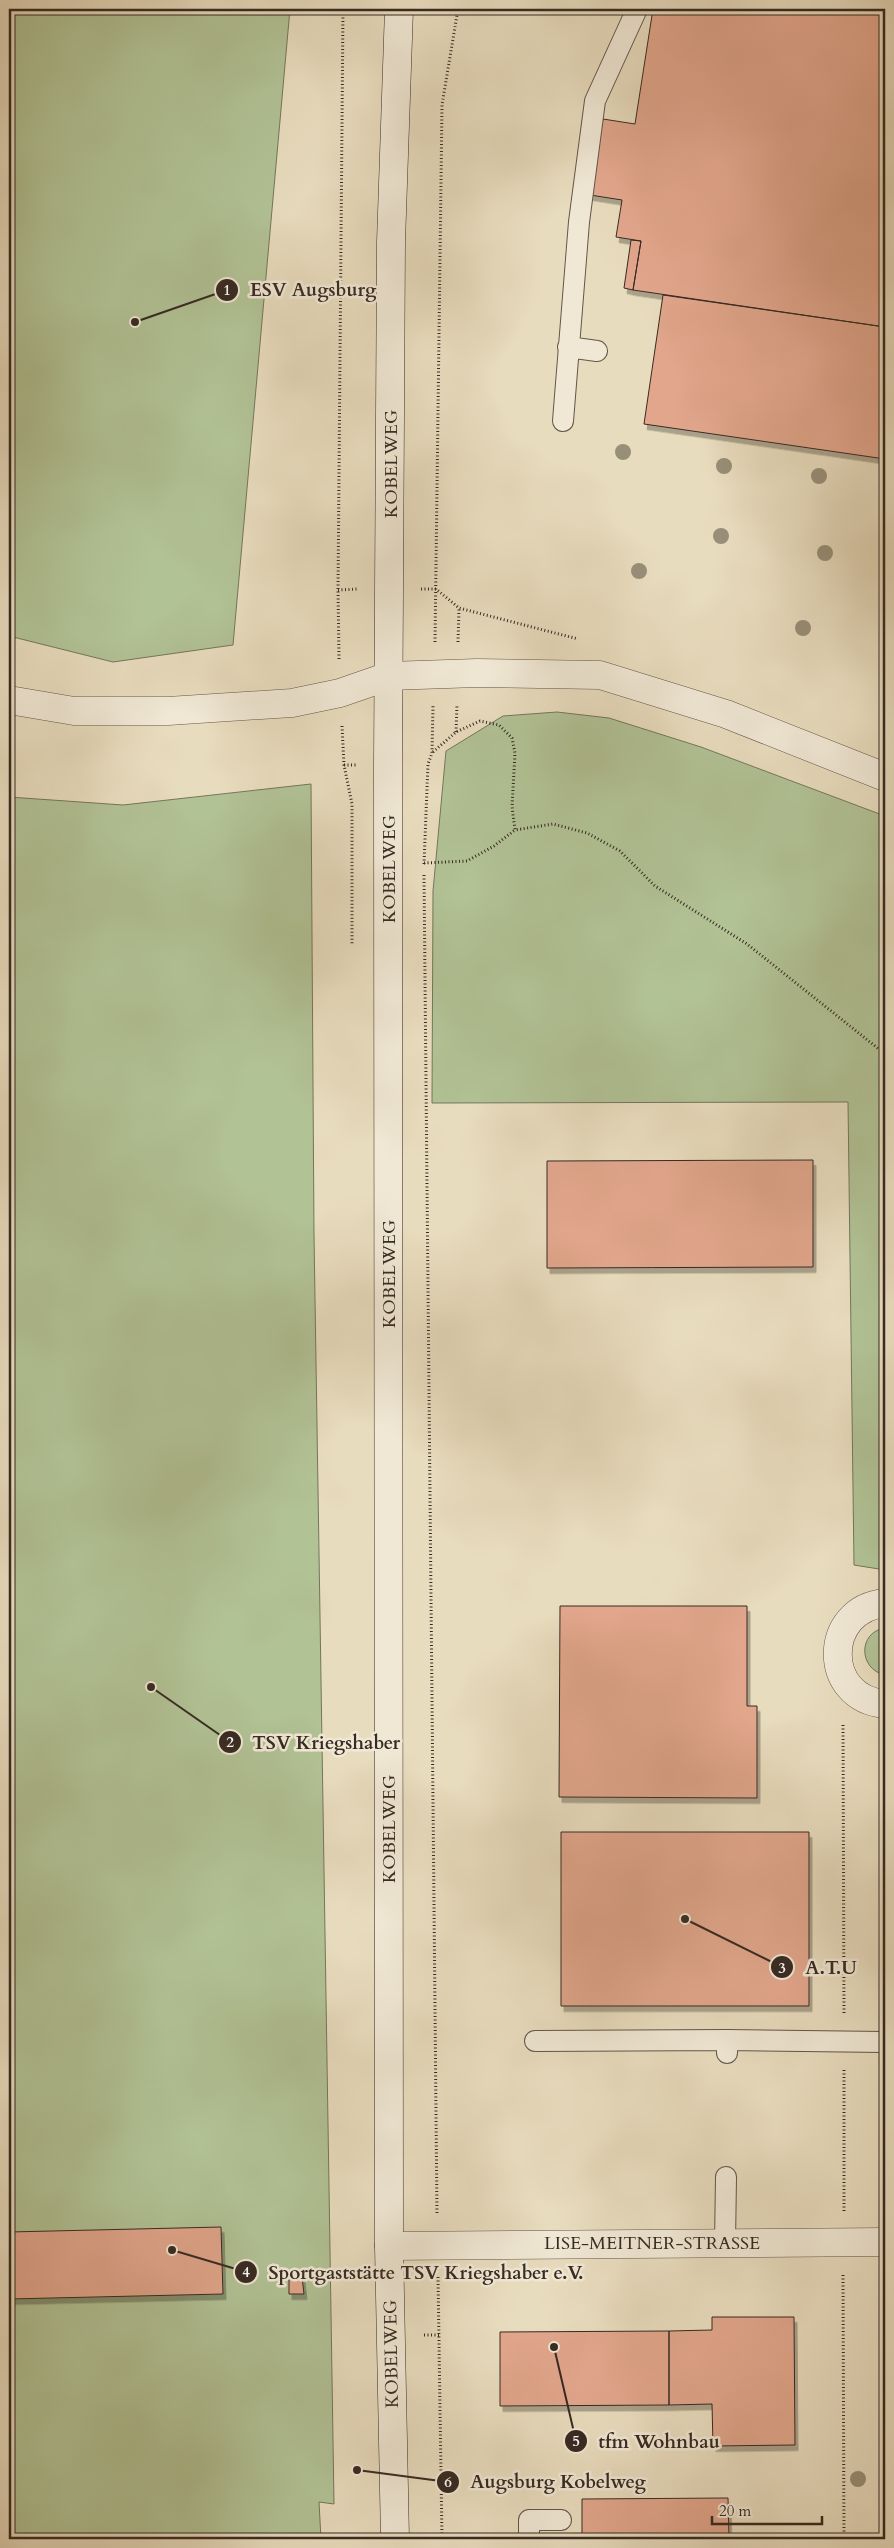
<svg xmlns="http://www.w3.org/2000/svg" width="894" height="2548" font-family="Cardo,serif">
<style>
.green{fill:#b1c295;stroke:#74765c}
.building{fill:#e1a68c;stroke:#372a23;filter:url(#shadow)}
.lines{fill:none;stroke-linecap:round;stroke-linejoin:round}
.service-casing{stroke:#63564a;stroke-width:22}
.minor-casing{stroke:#63564a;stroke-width:29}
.secondary-casing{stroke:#372a23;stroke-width:29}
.path{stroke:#372a23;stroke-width:3;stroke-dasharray:1 2.5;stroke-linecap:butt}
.service{stroke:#f0e8d5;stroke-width:20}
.minor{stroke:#f0e8d5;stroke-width:28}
.secondary{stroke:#f0e8d5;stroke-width:28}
.tree{fill:#988f79}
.labels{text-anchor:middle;stroke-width:5;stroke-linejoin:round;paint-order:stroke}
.street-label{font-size:18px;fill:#372a23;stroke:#f0e8d5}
.leader{fill:none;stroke:#372a23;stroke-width:2}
.callout-dot{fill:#372a23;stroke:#f0e8d5;stroke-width:2}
.mark-label{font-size:15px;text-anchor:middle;font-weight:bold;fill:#fff}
.callout-label{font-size:19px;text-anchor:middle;font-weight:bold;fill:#372a23;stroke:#f0e8d5;stroke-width:5;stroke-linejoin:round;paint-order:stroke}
</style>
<defs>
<filter id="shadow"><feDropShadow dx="3" dy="5.5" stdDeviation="0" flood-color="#0004"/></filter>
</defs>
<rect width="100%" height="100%" fill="#e8dcbe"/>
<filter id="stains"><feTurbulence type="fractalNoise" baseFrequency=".004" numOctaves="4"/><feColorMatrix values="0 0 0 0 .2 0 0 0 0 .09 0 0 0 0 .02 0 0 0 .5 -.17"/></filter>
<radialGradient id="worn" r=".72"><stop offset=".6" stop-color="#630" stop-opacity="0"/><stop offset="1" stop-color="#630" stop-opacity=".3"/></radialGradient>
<path class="green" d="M9,9H290L233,645L113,662L9,636Z
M557,712L609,718L701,747L885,816V1570L854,1565L848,1102L432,1103L433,891L446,751L503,716Z
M311,784L314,1235L334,2504L319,2502L321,2539H9V797L123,805Z
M885,1628V1675C858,1669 858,1632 885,1628Z"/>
<path class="building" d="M653,9H885V327L633,290L641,241L616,237L622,200L590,195L603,119L635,124Z
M631,240L641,241L633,290L624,288Z
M663,295L885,327V459L644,424Z
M813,1160V1267L547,1268V1161Z
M560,1606H747V1706H757V1798L559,1797Z
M561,1832H809V2006H561Z
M221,2227L223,2294L9,2299V2232Z
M289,2277H302L304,2294H289Z
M712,2317H794L795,2445L713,2446L712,2404L669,2405V2331L712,2330Z
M669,2331V2405L500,2406V2332Z
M728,2498L729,2539H582V2499Z"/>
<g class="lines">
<g class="service-casing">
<path id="service" d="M568,347L597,351
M563,421L579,222L595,101L637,9
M727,2040L885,2042
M535,2041L727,2040V2053
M725,2243L726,2177
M529,2539V2520H561"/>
</g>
<g class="minor-casing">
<path id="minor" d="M9,700L74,711H168L292,703L340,693L389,676L477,673L600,675L726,714L885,777
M885,1603C822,1609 822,1699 885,1704
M389,2246L885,2242"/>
</g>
<g class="secondary-casing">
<path id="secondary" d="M395,2539L389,2246L388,765L391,242L399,9"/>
</g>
<path class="path" d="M421,589H436L459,608L578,639
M338,590L357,589
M882,611L885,590
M435,642L442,105L458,9
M458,642L459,608
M339,659L338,590L343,9
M342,726L344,765L352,804V944
M456,732L457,705
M433,752L456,732L480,721L499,725L512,738L515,753L512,807L515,830L553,824L587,833L620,851L655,886L747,944L885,1054
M344,765H356
M424,863L467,861L494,846L515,830
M424,864L428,764L432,753L433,706
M424,875L437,2214
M843,1725L844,2013
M844,2211V2070
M843,2275L844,2539
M438,2277L442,2539
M424,2335H439"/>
<use href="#service" class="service"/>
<use href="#minor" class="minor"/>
<use href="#secondary" class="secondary"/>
</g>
<g class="tree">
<circle cx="623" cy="452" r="8"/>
<circle cx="724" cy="466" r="8"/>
<circle cx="819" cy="476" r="8"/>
<circle cx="721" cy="536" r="8"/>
<circle cx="825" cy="553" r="8"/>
<circle cx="639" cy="571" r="8"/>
<circle cx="803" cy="628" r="8"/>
<circle cx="858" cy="2479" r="8"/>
</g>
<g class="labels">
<g class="street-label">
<text transform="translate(391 464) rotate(-90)" y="6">KOBELWEG</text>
<text transform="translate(389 869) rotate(-90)" y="6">KOBELWEG</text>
<text transform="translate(389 1274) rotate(-90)" y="6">KOBELWEG</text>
<text transform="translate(389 1829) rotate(-90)" y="6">KOBELWEG</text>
<text x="652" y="2249">LISE-MEITNER-STRASSE</text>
<text transform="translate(391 2354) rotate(-91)" y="6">KOBELWEG</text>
</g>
</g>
<path class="leader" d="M135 322L227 290M151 1687L230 1742M685 1919L782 1967M172 2250L246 2272M554 2347L576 2441M357 2470L448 2482"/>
<g class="callout-dot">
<circle cx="135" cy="322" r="5"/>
<circle cx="151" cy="1687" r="5"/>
<circle cx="685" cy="1919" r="5"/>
<circle cx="172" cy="2250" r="5"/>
<circle cx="554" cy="2347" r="5"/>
<circle cx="357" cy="2470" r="5"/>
<circle cx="227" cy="290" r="12"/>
<circle cx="230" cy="1742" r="12"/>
<circle cx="782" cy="1967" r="12"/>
<circle cx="246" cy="2272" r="12"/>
<circle cx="576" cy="2441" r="12"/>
<circle cx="448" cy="2482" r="12"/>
</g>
<g class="mark-label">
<text x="227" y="295">1</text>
<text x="230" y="1747">2</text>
<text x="782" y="1973">3</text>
<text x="246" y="2277">4</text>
<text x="576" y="2446">5</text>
<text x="448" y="2487">6</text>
</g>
<g class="callout-label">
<text x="313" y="296">ESV Augsburg</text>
<text x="326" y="1749">TSV Kriegshaber</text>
<text x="831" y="1974">A.T.U</text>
<text x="426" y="2279">Sportgaststätte TSV Kriegshaber e.V.</text>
<text x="659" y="2448">tfm Wohnbau</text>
<text x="558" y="2488">Augsburg Kobelweg</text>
</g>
<rect width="894" height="2548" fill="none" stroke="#e8dcbe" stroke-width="30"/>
<rect x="10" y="10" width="874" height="2528" fill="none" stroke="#372a23" stroke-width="2.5"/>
<rect x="15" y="15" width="864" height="2518" fill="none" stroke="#372a23"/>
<path d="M712 2516v8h110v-8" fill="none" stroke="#372a23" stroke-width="2.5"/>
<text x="719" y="2516" font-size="15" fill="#372a23" stroke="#f0e8d5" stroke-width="4" paint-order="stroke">20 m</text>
<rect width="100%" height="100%" filter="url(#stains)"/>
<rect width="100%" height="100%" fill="url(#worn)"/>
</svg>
